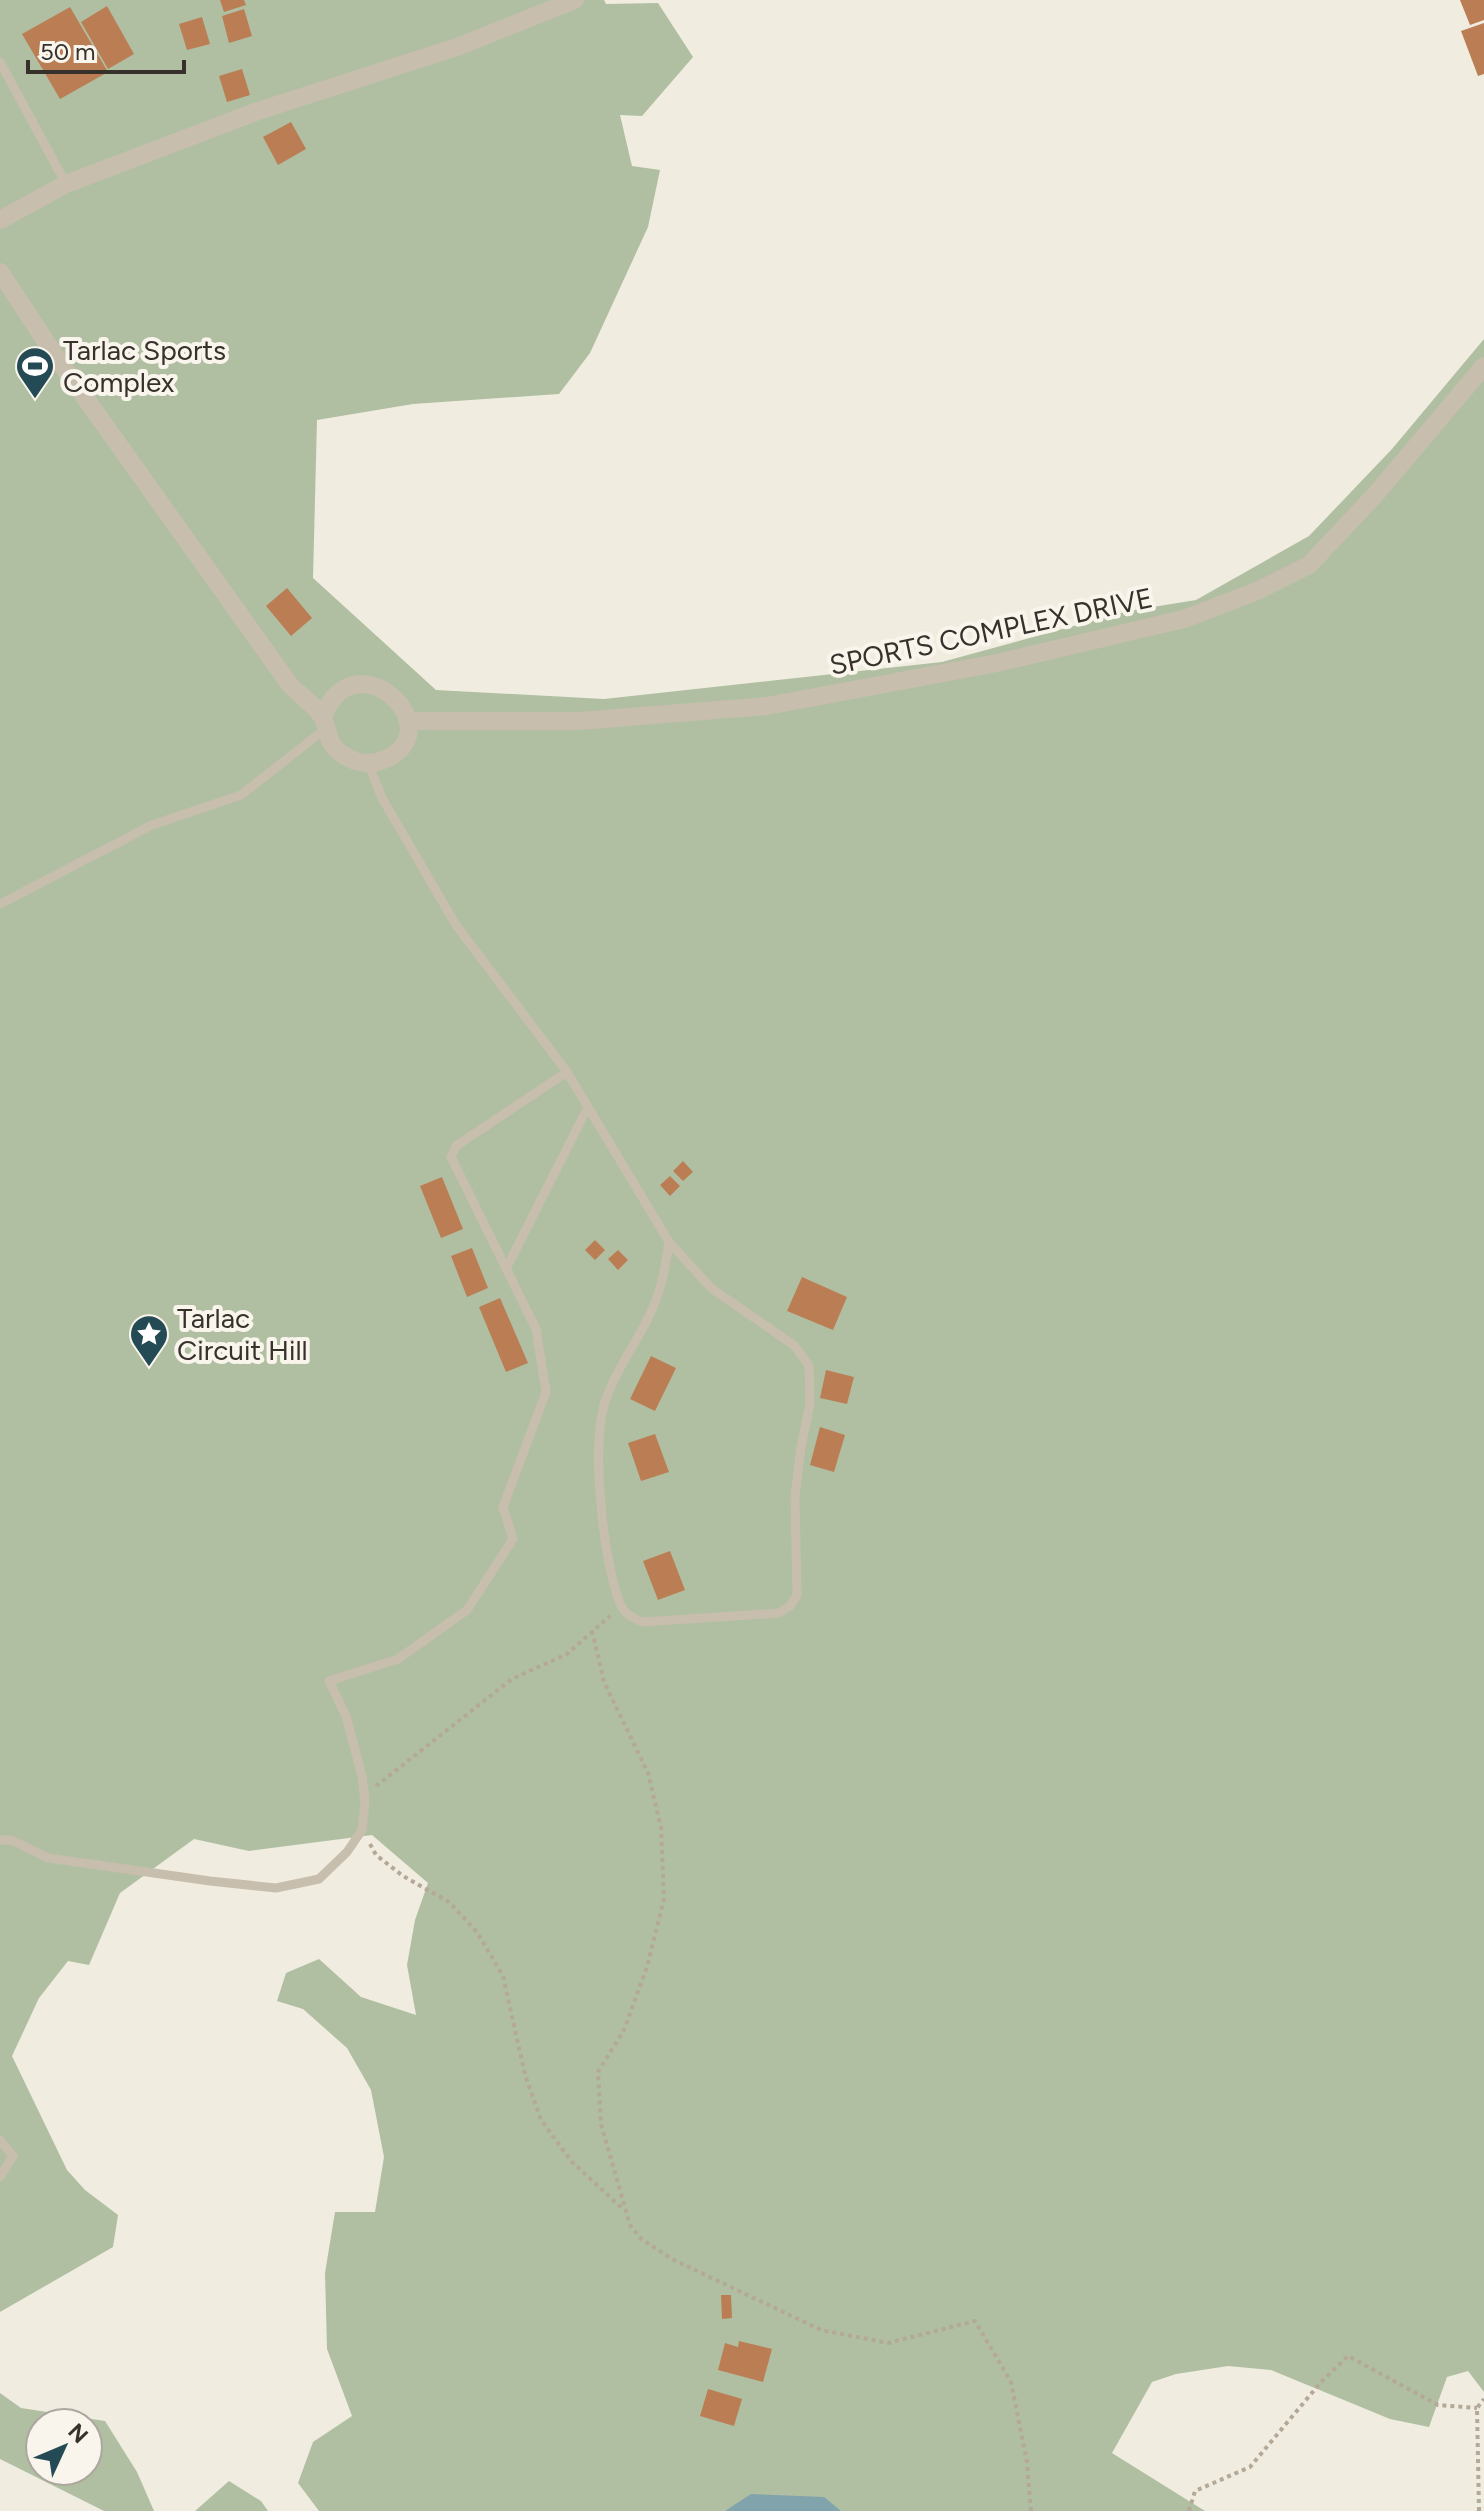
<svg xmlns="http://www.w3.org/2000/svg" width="1484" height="2511" font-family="Figtree,sans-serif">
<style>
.green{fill:#b0bfa1;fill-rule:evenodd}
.water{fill:#81a3ac}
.building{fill:#bb7e54}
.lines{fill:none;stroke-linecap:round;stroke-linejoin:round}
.path{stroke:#b4a897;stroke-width:4;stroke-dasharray:4 4;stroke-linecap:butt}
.lane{stroke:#c8bead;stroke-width:9}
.street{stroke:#c8bead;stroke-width:18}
.labels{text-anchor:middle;stroke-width:8;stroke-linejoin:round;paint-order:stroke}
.poi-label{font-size:28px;fill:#37312b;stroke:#f9f5ec;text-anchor:start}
.street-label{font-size:28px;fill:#37312b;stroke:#f9f5ec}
</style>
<rect width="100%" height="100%" fill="#f1ece0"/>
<path class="green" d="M0,0H604L606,4L658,3L693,57L642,116L620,115L632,166L660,170L648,227L590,353L559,394L413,404L317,420L313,578L436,690L604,699L942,662L1128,611L1196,600L1309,536L1392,449L1484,339V2392L1468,2371L1447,2377L1429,2427L1390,2419L1271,2370L1228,2366L1176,2374L1152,2382L1112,2453L1205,2511H319L298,2483L313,2442L352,2416L327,2349L325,2273L335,2212H375L384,2157L371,2090L347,2048L303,2009L277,2001L286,1973L319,1959L361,1997L416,2015L407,1965L415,1920L428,1883L372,1835L249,1851L194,1839L120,1893L89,1965L68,1961L39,1998L12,2056L67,2170L85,2190L118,2215L113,2247L0,2312Z
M0,2393L21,2408L105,2421L137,2472L154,2511H104L0,2459ZM40,2423H88V2471H40Z
M229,2481L261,2501L268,2511H195Z"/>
<path class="water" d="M751,2494L824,2497L841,2511H725Z"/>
<path class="building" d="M220,0H244L246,5L224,12Z
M1460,0H1484V20L1470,25Z
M107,6L134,54L108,69L81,22Z
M70,7L108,72L60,99L22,34Z
M244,9L252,36L229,43L222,16Z
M202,17L210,44L187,50L179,24Z
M1484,23V74L1478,76L1461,31Z
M242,69L250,95L227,102L219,76Z
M291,122L306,149L278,165L263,137Z
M287,588L312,618L291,636L266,606Z
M683,1161L693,1172L683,1181L673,1171Z
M670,1176L680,1186L670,1196L660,1185Z
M442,1177L463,1229L441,1238L420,1186Z
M595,1240L605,1250L595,1260L585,1250Z
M472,1248L488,1288L467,1297L451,1256Z
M618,1250L628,1260L618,1270L608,1259Z
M802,1277L847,1297L833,1330L787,1311Z
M500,1298L528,1363L506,1372L479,1307Z
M651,1356L676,1368L655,1411L630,1399Z
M826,1370L854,1377L847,1404L820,1398Z
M820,1427L845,1435L834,1472L810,1465Z
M655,1434L669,1472L641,1481L628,1443Z
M670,1551L685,1590L658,1600L643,1561Z
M721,2295H731L732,2318L722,2319Z
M739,2341L772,2349L763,2382L718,2370L725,2343L738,2347Z
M708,2389L742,2399L734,2426L700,2416Z"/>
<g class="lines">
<path class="path" d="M592,1631L604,1682L648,1773L661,1828L664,1899L647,1967L624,2030L598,2072L601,2124L630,2225L641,2239L674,2260L821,2330L888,2343L975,2321L1011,2382L1027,2462L1031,2511
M376,1786L512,1679L567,1654L610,1616
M370,1844L376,1855L403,1876L449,1902L477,1932L503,1976L525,2075L541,2120L572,2162L624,2210
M1189,2511L1195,2491L1250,2467L1321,2382L1348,2356L1438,2405L1477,2408
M1479,2511L1477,2408L1484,2399"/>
<path class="lane" d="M0,62L66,184
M368,763L382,798L456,925L567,1072L669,1242L711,1288L795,1346L809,1366L810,1404L801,1447L795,1495L797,1595L790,1606L779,1613L642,1622C633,1618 623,1613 620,1603C603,1562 590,1441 606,1399C616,1370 635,1345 648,1318C661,1293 665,1269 669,1242
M0,904L152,825L241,795L325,729
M506,1269L588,1107
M0,1840H11L48,1858L210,1881L276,1888L319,1879L347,1852L362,1830L365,1802L362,1776L346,1716L329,1681L398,1659L467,1610L513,1539L503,1507L546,1392L536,1329L451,1157L456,1146L567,1072
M0,2140L13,2156L0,2177"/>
<path class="street" d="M0,220L66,184L258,111L457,47L575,0
M0,272L54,354L290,685C300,695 313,704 321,715C331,729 323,743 345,756C357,764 372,765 386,759C453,728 354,635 323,717
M408,721H579L767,706L997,663L1184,619L1257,591L1309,565L1375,495L1484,366"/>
</g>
<defs>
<g id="stadium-pin" transform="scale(2)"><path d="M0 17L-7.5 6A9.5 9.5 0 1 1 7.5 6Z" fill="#244a55" stroke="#f9f5ec"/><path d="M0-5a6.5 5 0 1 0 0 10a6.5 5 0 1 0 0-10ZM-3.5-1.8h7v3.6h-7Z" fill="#fff"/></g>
<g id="sight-pin" transform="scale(2)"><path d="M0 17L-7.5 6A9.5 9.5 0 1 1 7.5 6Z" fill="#244a55" stroke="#f9f5ec"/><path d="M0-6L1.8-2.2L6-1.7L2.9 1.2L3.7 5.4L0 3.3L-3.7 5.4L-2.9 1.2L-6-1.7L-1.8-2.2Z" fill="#fff"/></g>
</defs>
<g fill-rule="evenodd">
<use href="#stadium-pin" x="35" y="366"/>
<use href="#sight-pin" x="149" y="1334"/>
</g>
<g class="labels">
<g class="poi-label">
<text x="63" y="360">Tarlac Sports<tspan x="63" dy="32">Complex</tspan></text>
<text x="177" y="1328">Tarlac<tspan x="177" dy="32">Circuit Hill</tspan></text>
</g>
<g class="street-label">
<text transform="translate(991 631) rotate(-12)" y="10">SPORTS COMPLEX DRIVE</text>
</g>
</g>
<g transform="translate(64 2447) rotate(46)"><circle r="38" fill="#f9f5ec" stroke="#aba79f" stroke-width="2"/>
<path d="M0-6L14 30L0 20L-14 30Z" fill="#244a55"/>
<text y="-12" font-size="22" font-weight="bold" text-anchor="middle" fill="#37312b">N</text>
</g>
<path d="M28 60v12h156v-12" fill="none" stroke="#37312b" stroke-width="4"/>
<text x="40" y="60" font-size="24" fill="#37312b" stroke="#f9f5ec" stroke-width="6" paint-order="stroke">50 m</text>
</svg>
